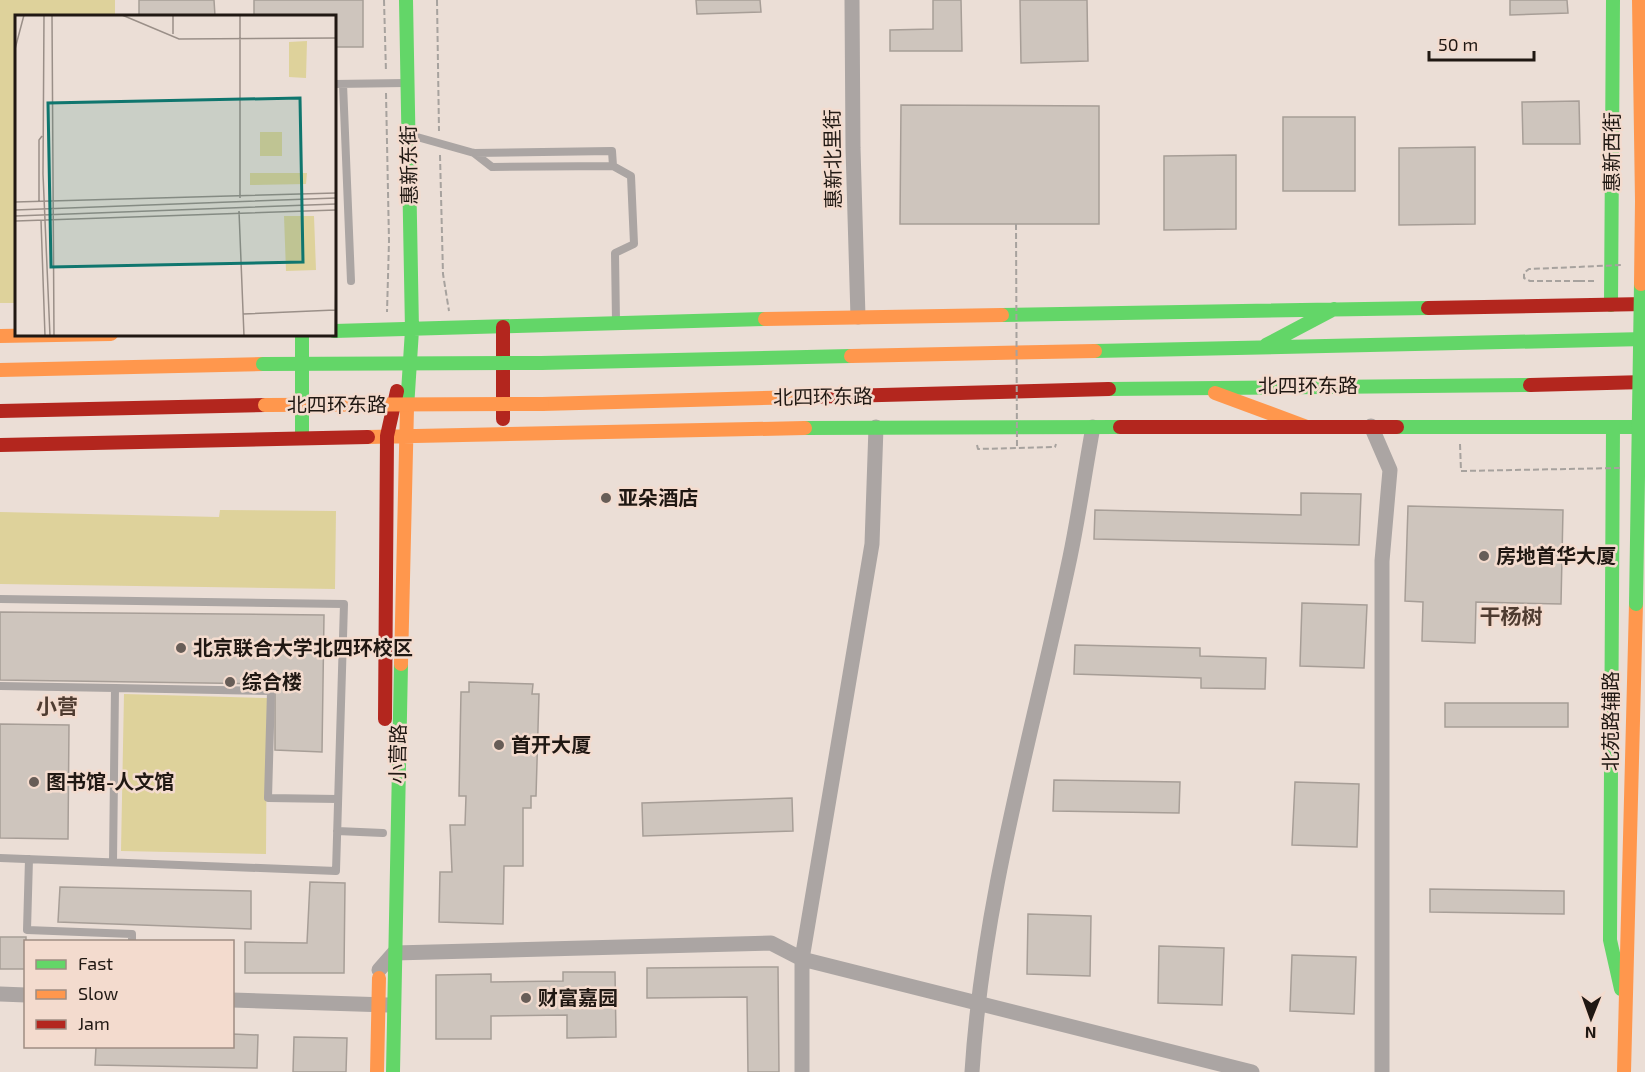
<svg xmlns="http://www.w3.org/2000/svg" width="1645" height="1072" font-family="'Exo 2','Noto Sans SC',sans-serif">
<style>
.green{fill:#ded29b}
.building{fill:#cec5bd;stroke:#a79e97;stroke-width:1.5}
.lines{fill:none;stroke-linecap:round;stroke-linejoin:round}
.path{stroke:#a7a29e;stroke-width:2;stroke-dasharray:6 3;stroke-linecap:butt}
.lane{stroke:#aba5a3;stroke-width:8}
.street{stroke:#aba5a3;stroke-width:15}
.fast{stroke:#63d668;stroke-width:14}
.slow{stroke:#ff974d;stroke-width:14}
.jam{stroke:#b3261e;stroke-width:14}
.path-bridge{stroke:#a7a29e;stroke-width:2;stroke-dasharray:6 3;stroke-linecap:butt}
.fast-bridge{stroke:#63d668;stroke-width:14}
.slow-bridge{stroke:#ff974d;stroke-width:14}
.poi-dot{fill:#675d57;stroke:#f3dbce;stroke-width:2}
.labels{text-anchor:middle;stroke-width:5;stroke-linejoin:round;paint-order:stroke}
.street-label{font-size:20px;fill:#201813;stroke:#f3dbce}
.poi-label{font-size:20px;font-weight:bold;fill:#201813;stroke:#f3dbce;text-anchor:start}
.neighbourhood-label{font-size:21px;font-weight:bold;fill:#4f3c31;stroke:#f3dbce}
.inset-road{fill:none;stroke:#9a8f88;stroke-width:1.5}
.view{fill:#0f766e;fill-opacity:0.15;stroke:#0f766e;stroke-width:3}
.inset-edge{fill:none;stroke:#201813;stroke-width:3}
</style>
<rect width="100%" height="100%" fill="#ebded6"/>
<path class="green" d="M0,0H115V16H16V303H0Z
M220,510L336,511L335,589L0,584V512L219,517Z
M124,694L267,698L266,854L121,851Z"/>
<path class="building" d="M139,0H214L215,16H139Z
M254,0H363V47H334V16H254Z
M696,0H760L761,12L697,14Z
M933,0H961L962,51H890V30L933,29Z
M1020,0H1087L1088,61L1021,63Z
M1510,0H1567L1568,13L1510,15Z
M1579,101L1580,144H1523L1522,102Z
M901,105L1099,106V224H900Z
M1283,117H1355V191H1283Z
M1475,147V224L1399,225V148Z
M1236,155V229L1164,230V156Z
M1301,493L1361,494L1359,545L1094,539L1095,510L1301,515Z
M1408,506L1563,510L1561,604L1476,602L1475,643L1422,641L1423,602L1405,601Z
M1302,603L1367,605L1364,668L1300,666Z
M0,612L324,615L322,752L275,750V684L0,680Z
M1075,645L1200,648V656L1266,658L1265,689L1201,688V678L1074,674Z
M469,682L533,684L532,694H539L536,796H531V808H523V866H504L503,924L439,922L440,872H452L450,825H465L466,796H459L461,692H469Z
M1445,703H1568V727H1445Z
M0,724L69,725L68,839L0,838Z
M1054,780L1180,782L1179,813L1053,811Z
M1295,782L1359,784L1357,847L1292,845Z
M792,798L793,831L643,836L642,803Z
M310,882L345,883L344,973H245V942L307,943Z
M60,887L251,891V929L58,922Z
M1430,889L1564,891V914L1430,912Z
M1028,914L1091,916L1090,976L1027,974Z
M0,937H26V969H0Z
M1159,946L1224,948L1222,1005L1158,1003Z
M1292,955L1356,957L1354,1014L1290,1011Z
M778,967L779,1072H748L747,997L647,998V968Z
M563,972H615L616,1037L567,1038V1015L491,1016V1039H436V975L491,974V982L563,981Z
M232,1034L258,1035L257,1068L95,1065L96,1047H232Z
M294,1037L347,1038L346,1072H293Z"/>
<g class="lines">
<path class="path" d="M384,0L386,72
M437,0L439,131
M386,93L389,241L387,312
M440,155L443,274L449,311
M1579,281H1594
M1460,444L1461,471
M977,445L978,449L1055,447L1056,444"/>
<path class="lane" d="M334,84L405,83
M343,84L351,281
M410,135L474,153L612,151L613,166L631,176L634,244L615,253L616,322
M474,153L492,167L613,166
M0,599L344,604L336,871L0,858
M0,686L115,688L113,862
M115,688L271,691L268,798L338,799
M337,831L383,833
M29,859L27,930L132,934V942"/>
<path class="street" d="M852,0L853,148L858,317
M1371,426L1390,470L1382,561V1072
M379,970L394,953L771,943L802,959L1252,1072
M0,994L26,995
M232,1000L388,1005
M802,1072V959L872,544L876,427
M972,1072C983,897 1034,728 1070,557C1079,514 1085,470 1093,427"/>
<path class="fast" d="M406,0L412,330L407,408
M1611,305L1613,0
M1002,315L1428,308
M334,331L765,319
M302,334V437
M1266,345L1334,309
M1095,351L1645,339
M541,363L851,356
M1109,389L1530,385
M1397,427H1645
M1613,427L1610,940L1621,989
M805,428L1120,427
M393,1072L401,664"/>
<path class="slow" d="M1639,0L1642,201
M765,319L1002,315
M0,336L111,334
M851,356L1095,351
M0,370L263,364
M1215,393L1307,427
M542,404L804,397
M368,437L805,428
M401,664L407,408
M377,1072L379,978
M1624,1072L1636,604"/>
<path class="jam" d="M1428,308L1645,304
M503,327V419
M1530,385L1645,382
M804,397L1109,389
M0,411L265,405
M1120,427H1397
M0,445L368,437
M385,719L387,436L397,391"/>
<path class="path-bridge" d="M1016,224L1017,448
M1579,281H1530L1524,278V273L1529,269L1623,265
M1461,471L1620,468"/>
<path class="fast-bridge" d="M263,364L541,363
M1636,604L1641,284"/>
<path class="slow-bridge" d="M1641,284L1642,201
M265,405L542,404"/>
</g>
<g class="poi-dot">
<circle cx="606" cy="498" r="6"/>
<circle cx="1484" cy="556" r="6"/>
<circle cx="181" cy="648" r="6"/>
<circle cx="230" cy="682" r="6"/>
<circle cx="499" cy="745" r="6"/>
<circle cx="34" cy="782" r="6"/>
<circle cx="526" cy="998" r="6"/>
</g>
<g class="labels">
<g class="street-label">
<text transform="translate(1612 152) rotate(-90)" y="7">惠新西街</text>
<text transform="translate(833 159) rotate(-91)" y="7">惠新北里街</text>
<text transform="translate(409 165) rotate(-91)" y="7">惠新东街</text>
<text x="1308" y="393">北四环东路</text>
<text transform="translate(823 397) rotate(-1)" y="7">北四环东路</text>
<text x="337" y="412">北四环东路</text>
<text transform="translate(1611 721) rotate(-90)" y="7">北苑路辅路</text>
<text transform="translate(398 754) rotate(-89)" y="7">小营路</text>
</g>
<g class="poi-label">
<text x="618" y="505">亚朵酒店</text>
<text x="1496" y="563">房地首华大厦</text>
<text x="193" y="655">北京联合大学北四环校区</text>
<text x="242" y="689">综合楼</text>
<text x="511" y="752">首开大厦</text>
<text x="46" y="789">图书馆-人文馆</text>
<text x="538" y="1005">财富嘉园</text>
</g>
<g class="neighbourhood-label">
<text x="1511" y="624">干杨树</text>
<text x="57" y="714">小营</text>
</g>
</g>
<g transform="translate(15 15)">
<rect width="321" height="321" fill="#ebded6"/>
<path d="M292,26L291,63L274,62V27ZM245,117H267V141H245ZM235,158H292L291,169L235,170ZM269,201H299L301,255L271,256Z" fill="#ded29b"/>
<path class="inset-road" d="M29,0L28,159L35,321M37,0L39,321M107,0L164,24L321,23M158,19V0M0,34L9,0M225,183V0M24,186V125L27,121M0,187L321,178M0,195L321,183M224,196L229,321M0,201L321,189M26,205L30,321M1,206L321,195M228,299L320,295M320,321L321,260"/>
<path class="view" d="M285,83L288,247L36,252L33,88Z"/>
<rect width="321" height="321" class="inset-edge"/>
</g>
<rect x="24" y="940" width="210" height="108" fill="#f3dbce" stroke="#9f8d83" stroke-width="1.5"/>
<rect x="36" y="960" width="30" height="9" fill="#63d668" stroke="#9f8d83" stroke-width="1.5"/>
<text x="78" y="970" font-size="18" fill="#201813">Fast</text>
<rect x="36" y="990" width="30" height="9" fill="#ff974d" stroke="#9f8d83" stroke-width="1.5"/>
<text x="78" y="1000" font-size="18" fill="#201813">Slow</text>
<rect x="36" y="1020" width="30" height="9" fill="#b3261e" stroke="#9f8d83" stroke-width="1.5"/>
<text x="78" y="1030" font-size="18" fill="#201813">Jam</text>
<g transform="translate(1591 1018) rotate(181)" stroke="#f3dbce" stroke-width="4.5" paint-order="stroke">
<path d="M0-4.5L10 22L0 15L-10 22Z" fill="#201813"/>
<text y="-9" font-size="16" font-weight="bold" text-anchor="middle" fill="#201813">N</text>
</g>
<path d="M1429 51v9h105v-9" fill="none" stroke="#201813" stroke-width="3"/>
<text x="1438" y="51" font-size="18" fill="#201813" stroke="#f3dbce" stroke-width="4.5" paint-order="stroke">50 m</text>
</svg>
